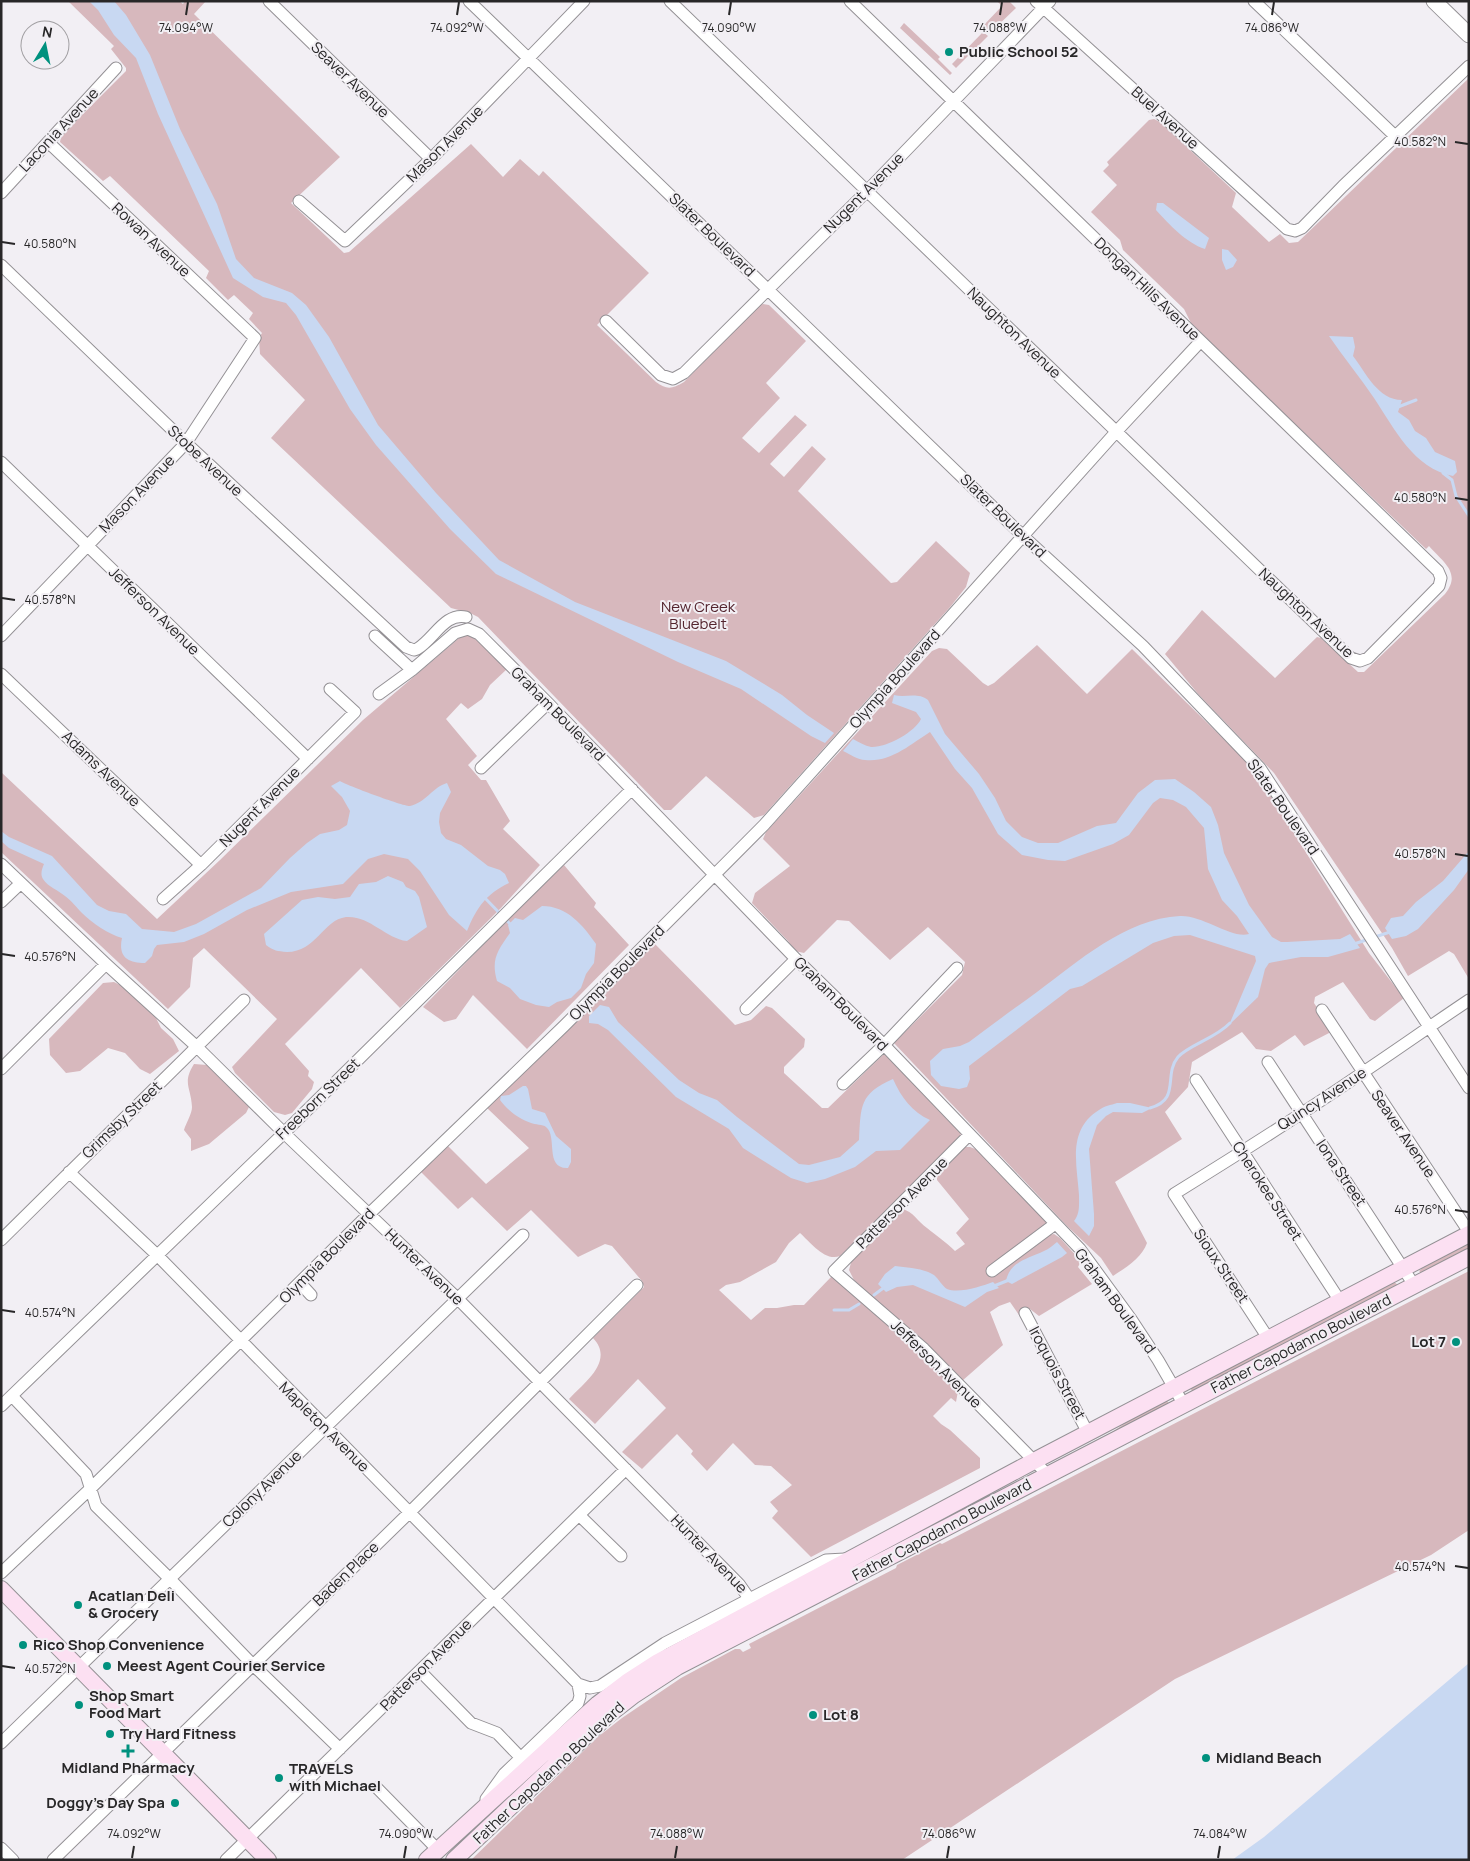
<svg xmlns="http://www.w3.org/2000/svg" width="1470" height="1861" font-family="Manrope,sans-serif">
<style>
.green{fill:#d7b8bd}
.water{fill:#c8d8f2}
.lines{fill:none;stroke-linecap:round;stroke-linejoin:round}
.stream{stroke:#c8d8f2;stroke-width:3}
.minor-casing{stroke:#949195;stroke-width:13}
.tertiary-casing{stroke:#949195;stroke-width:17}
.secondary-casing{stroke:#949195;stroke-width:18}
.minor{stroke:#fff;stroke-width:11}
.tertiary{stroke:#fff;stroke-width:15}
.secondary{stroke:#fce0f2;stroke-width:16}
.ticks{fill:none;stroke:#282728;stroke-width:2}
.poi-dot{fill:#00917e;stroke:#f2eff4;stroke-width:2}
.labels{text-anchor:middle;stroke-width:4;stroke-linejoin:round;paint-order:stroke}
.poi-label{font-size:15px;font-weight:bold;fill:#282728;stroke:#f2eff4;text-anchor:start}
.street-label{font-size:15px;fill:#282728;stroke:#f2eff4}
.park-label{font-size:15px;fill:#54252f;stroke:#f2eff4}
.ticks-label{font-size:12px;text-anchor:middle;fill:#282728;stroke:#f2eff4;stroke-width:4;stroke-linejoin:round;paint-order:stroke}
</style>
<rect width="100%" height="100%" fill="#f2eff4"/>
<path class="green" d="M68,1H179L183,4L185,1H206L194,14L340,157L291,203L344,253L349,252L471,144L503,177L520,159L539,176L543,171L649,273L597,325L656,382C667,390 672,389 684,382L760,305L763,304L769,305L806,341L766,383L780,398L742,438L759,453L795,415L807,425L770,464L784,477L812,446L826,459L798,491L891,583L897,582L936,541L970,573L966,587L951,606L764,815L754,818L706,776L671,810H664L478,617L470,613L451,608L271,438L305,400L260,354L259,338L262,333L249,319L253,313L234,295L228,300L206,278L209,271L110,176L103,181L60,142L61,137L65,132L126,71V68L111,49L114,46Z
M997,1H1009L1016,8L990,33L983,26L1002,6Z
M904,23L940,57L938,59L952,73L950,75L900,28Z
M983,32L988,36L956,68L952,64Z
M1469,78V979L1454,954L1449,951L1408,976L1392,948L1274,773L1199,695L1165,654L1202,610L1275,678L1317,637L1321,638L1358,672H1364L1445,594C1462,573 1443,562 1429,546L1426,549L1204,337L1191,323L1184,309L1123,250L1120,240L1091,212L1117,185L1103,171L1109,165L1107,162L1149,120L1154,119L1160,122L1236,193L1232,207L1269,242L1280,234L1289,243L1298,242Z
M465,633L477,638L507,669L490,685L482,699L468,709L461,703L446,719L477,756L468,765L481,780H486L510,821L503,829L540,865L501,908L400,1008L361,968L285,1044L309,1071L308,1076L314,1082L312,1089L292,1113L285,1115L274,1112L235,1073L232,1067L277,1019L204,948L193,958L190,987L168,1009L1,852V772L157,919L220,860L363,720Z
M1037,645L1087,694L1132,649L1242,757L1255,771L1369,953L1404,998L1375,1021L1370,1019L1343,982L1315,997L1314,1003L1330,1027L1331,1032L1304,1046L1295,1035L1271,1051L1256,1049L1242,1032L1192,1062L1188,1087L1165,1112L1182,1139L1115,1182L1147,1243C1142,1258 1125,1268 1113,1276L1101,1258L1067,1226L894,1043L962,975L965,962L928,927L890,960L849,921L837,920L804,953L795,951L788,941L752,903L755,893L790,866L763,839L766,832L932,651L939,648L947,649L983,683L988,686L994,683Z
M564,865L596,903L594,907L629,945L527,1049L473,995L456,1019L444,1022L423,1007L512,915Z
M654,943L735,1025L751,1020L766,1006L772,1008L805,1039L804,1047L784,1067V1073L822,1108H828L885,1053L960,1131L961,1134L955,1145L840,1256C825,1262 810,1242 800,1233L789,1243L776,1262L740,1282L726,1285L719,1290L751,1320L765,1308H777L794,1305H804L832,1276L900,1334L958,1391L956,1402L951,1398L933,1416L941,1424L950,1430L980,1458V1468L811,1557L772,1518L778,1511L770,1502L792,1485L771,1466L755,1465L733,1443L707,1471L691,1454L693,1451L677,1434L642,1469L622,1452L666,1408L638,1379L595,1424L569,1399C584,1383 615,1361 593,1338L644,1287L642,1281L612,1246L605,1244L578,1257L531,1210L507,1231L472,1197L458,1209L421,1172L448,1146L486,1184L529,1148L487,1108L536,1061Z
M114,982L122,986L156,1018L161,1028L173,1039L179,1051L150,1074L140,1069L125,1053L108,1048L80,1071L66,1073L50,1055L49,1039L103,983Z
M194,1064L207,1065L249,1107L246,1113L209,1144L191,1151V1139L184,1130C186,1123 192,1114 192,1107C191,1087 182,1083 194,1064Z
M965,1147H970L978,1150L1047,1221L1044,1236L1054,1234L1060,1238L1081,1261L1078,1267L1092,1284L1039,1316L1030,1309L1019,1315L1010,1302L999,1306L990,1312L1003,1345L962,1381L854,1280L849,1270L852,1259L902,1209C913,1211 918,1222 927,1228C937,1236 946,1242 955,1251L965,1244L956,1233L969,1219L937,1180V1174L961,1149Z
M1469,1243V1250L1421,1273L1419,1271L1422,1268Z
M1469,1271V1530L1431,1555L1175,1679L902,1860H471L599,1736L622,1718L681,1678L735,1649H740L743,1652L751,1648L749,1644L896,1568L897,1565L940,1543L942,1544Z
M1394,1282L1398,1285L1194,1392L1191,1390L1192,1387Z
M1167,1401L1169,1403L1105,1437L1134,1417Z"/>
<path class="water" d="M89,1H114L126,15L150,55L180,129L217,204L236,259L254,278L292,293L306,305L329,337L378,425L436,493L499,560L575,602L726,661L782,695L807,715L834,733L825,743L811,736L741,689L678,662L496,574L450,529L376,445L350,409L296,315L286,303L263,297L233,278L158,114L136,58L114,35L98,10Z
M1157,203H1163L1209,238L1205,249C1186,243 1169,224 1156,210Z
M1222,249L1228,250L1237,260L1233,267L1226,270L1222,260Z
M1329,336L1353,337L1355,347L1353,356C1366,373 1378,400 1402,400L1398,412L1409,420L1415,431L1426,438L1435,452L1455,461L1457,472L1453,476C1414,469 1394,428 1374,398C1360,377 1343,357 1329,336Z
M894,695C905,698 918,692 928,700L945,734L979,774L995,798L1006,821L1022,837L1038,843H1058L1097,826L1116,823L1138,793L1155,780L1175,779L1194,792L1211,807L1218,825L1224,853L1249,905L1272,937L1281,942H1287L1340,939L1350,934L1360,948L1328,957H1301L1269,963L1265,969L1258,997L1229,1025L1256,961L1255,956L1190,935L1174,936L1153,943L1082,986L1070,989L969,1066L970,1079L967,1087L959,1089L941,1086L931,1075L930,1061L943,1049L960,1046L969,1042C991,1025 1014,1009 1037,992C1079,961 1125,919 1180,916C1203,915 1231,939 1249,934L1237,916L1222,900L1208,869L1204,828L1186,807L1173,800L1160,798L1153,803L1129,835L1113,844L1065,861L1048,860L1022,855L998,834L972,788L955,769L930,732C911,744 890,763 865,760C858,760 850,754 843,751L853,739C859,742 865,746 871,747C886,748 915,732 921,719L916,712L892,703Z
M340,781C346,785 405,807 410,806C425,803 433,787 447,783L451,792L440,813L439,822L441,833L446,839L461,845L488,866L500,870L505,874L509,883C486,894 477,907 467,931L449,915L420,871L408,859L384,854L368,859L343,884L291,892L247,910L204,934L184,942L157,945L154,949L152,956L145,963C127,963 118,956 122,938C108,934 92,923 82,913C76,907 72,901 65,896C58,890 48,887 43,879C40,874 42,869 44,864L9,848L1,841V831L9,837L52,856L97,905L109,911L126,914L142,929L174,932L196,924L261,888L290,858L307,843L320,834L339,830L347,825L350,811L342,797L331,786Z
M1469,851V869L1454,890L1418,929L1406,936L1392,939L1385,928L1391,918L1403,916L1416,902L1443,881Z
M388,876L403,882L406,887L415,891L419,897L427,927L407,941C385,938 369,915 346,917C323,920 316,952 287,952C277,951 274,951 266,945L264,934L302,900L318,897L335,899L350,897L359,884L376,882Z
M542,906C567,906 583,925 596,944L594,963L586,974L581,988L571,998L557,1002L549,1007L536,1005L520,999L510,988L497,981C491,960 497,951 510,933L508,925L515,918L523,920Z
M600,1005L609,1007L618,1022L679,1080L699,1093L717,1100L737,1117L799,1164L809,1165L840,1157L859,1140C861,1106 859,1094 893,1079C901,1097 912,1112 930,1120L900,1150L876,1151L855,1167L825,1179L807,1183L791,1178L743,1148L729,1129L676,1097L608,1030L598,1024L589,1023V1016Z
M523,1086H526L528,1089L532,1109L545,1113L556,1136L571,1149V1162L568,1168C544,1169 558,1136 546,1127C543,1124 535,1125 531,1123C519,1119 507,1110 500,1100L501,1096L509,1095Z
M1117,1103H1130L1152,1108L1142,1113L1113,1112L1106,1116L1097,1125L1089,1149L1094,1214V1226L1089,1236L1074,1221C1080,1214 1079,1205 1079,1195C1077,1164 1067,1130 1099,1110C1104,1106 1111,1105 1117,1103Z
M1057,1242L1067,1253L1062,1257L1012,1284L1006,1281C1010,1261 1028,1259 1044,1251C1049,1249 1053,1245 1057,1242Z
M895,1266C908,1268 923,1268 934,1275C939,1279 942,1286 947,1289C959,1294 982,1286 993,1282L999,1288L987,1292L965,1307L913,1285L897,1287L886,1292L878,1284L885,1274Z
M1469,1663V1860H1232L1264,1837Z"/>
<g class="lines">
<path class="stream" d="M1398,407L1416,400
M1443,473L1452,480L1456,496L1469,516
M483,896L512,926
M1354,944L1390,932
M1150,1108C1181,1100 1163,1075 1178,1057C1189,1045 1216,1038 1230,1023
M994,1286L1009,1280
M874,1295L886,1286
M834,1310H849L859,1304"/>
<g class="minor-casing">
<path id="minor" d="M269,1L431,159
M469,1L1023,536L1143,646L1260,768L1469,1088
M670,1L1351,658L1360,661L1368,658L1439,586L1441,578L1438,571L850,1
M1036,1L1287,229L1295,231L1302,228L1343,186L1469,66
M1254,1L1395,136
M1,193L116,68
M299,201L345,241L431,159L584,1
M1,265L186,443L406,647L414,650L417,649C434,639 445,612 466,617
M606,321L661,375L673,379L684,373L867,191L1050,1
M1,462L308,759
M1,636L186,443L255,338L48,142
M375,636L412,670
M1,674L201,865
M379,694L412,670L455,633L468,629L479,634L548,703L796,959L884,1045L1080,1249L1131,1319L1158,1360L1184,1405
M481,768L548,703
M1,864L106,964L197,1047L284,1133L458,1299L739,1584L760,1614
M163,899L201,865L355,712L330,689
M1,902L21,883
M746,1009L796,959
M1322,1010L1469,1232
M1268,1062L1414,1285
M1,1069L106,964
M1196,1080L1340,1301
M843,1084L884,1045L957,968
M969,1135L834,1271L924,1349L1048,1475
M69,1172L157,1255L578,1684L590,1688L600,1686L665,1643L763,1592L826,1560L845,1559
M1,1240L244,1000
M992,1271L1055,1224
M300,1283L311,1295
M1025,1313L1088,1433
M1268,1338L1174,1194C1237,1155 1301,1115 1362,1073C1398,1049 1433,1024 1469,1000
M12,1396L86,1474L96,1506L170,1579L253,1665L340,1749
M1,1406L284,1133L632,789
M579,1515L621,1556
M1,1573L90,1489L369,1214L564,1026L764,825L1116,432L1200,342
M420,1671L471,1723L497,1733L521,1758
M1,1743L523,1235
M377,1788L438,1850
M486,1799L504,1774L578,1703L580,1696L578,1684
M1,1848L13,1860
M53,1860L410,1512L637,1285
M226,1860L626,1469"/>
</g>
<g class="tertiary-casing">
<path id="tertiary" d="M1434,1L1469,35"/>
</g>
<g class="secondary-casing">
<path id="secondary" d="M1,1589L268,1860
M427,1860L598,1704L627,1682L658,1662L1034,1461L1469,1234
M454,1860L607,1716L634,1695L677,1667L1469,1257"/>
</g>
<use href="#minor" class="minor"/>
<use href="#tertiary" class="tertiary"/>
<use href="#secondary" class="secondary"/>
</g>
<path class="ticks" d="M186,15L188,2M457,15L459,2M729,15L731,2M1000,15L1002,2M1272,15L1274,2M1455,142L1468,144M2,242L15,244M1455,498L1468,500M2,598L15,600M1455,854L1468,856M2,954L15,956M1455,1210L1468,1212M2,1310L15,1312M1455,1566L1468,1568M2,1666L15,1668M132,1858L134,1846M404,1858L406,1846M675,1858L677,1846M947,1858L949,1846M1218,1858L1220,1846"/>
<g class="poi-dot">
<circle cx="949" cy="52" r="5"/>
<circle cx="1456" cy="1342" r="5"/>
<circle cx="78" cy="1605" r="5"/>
<circle cx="23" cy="1645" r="5"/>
<circle cx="107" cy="1666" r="5"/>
<circle cx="79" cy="1705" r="5"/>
<circle cx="813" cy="1715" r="5"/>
<circle cx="110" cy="1734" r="5"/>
<path d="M125.5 1743.5h5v5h5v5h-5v5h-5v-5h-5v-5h5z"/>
<circle cx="1206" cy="1758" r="5"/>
<circle cx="279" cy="1778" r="5"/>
<circle cx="175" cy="1803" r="5"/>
</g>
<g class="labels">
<g class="poi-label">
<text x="959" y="57">Public School 52</text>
<text x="1446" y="1347" text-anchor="end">Lot 7</text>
<text x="88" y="1601">Acatlan Deli<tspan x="88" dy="17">&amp; Grocery</tspan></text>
<text x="33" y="1650">Rico Shop Convenience</text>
<text x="117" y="1671">Meest Agent Courier Service</text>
<text x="89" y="1701">Shop Smart<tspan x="89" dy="17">Food Mart</tspan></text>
<text x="823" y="1720">Lot 8</text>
<text x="120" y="1739">Try Hard Fitness</text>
<text x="1216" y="1763">Midland Beach</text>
<text x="128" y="1773" text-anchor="middle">Midland Pharmacy</text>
<text x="289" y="1774">TRAVELS<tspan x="289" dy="17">with Michael</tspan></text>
<text x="165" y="1808" text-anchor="end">Doggy's Day Spa</text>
</g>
<g class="street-label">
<text transform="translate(350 80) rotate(44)" y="5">Seaver Avenue</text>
<text transform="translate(1165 118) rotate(42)" y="5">Buel Avenue</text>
<text transform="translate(59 130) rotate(-47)" y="5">Laconia Avenue</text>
<text transform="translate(445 144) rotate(-45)" y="5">Mason Avenue</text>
<text transform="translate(864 193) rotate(-45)" y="5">Nugent Avenue</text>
<text transform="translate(712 235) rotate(44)" y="5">Slater Boulevard</text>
<text transform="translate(151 240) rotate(43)" y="5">Rowan Avenue</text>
<text transform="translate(1147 289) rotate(44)" y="5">Dongan Hills Avenue</text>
<text transform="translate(1014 333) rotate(44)" y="5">Naughton Avenue</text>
<text transform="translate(205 461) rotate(43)" y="5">Stobe Avenue</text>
<text transform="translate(137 494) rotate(-46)" y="5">Mason Avenue</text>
<text transform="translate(1003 516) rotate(44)" y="5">Slater Boulevard</text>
<text transform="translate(154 611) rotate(44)" y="5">Jefferson Avenue</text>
<text transform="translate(1306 613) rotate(43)" y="5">Naughton Avenue</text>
<text transform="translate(895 679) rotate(-48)" y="5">Olympia Boulevard</text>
<text transform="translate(558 714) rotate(45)" y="5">Graham Boulevard</text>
<text transform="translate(101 769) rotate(44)" y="5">Adams Avenue</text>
<text transform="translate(260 807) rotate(-45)" y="5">Nugent Avenue</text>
<text transform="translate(1283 807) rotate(55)" y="5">Slater Boulevard</text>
<text transform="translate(617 973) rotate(-45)" y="5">Olympia Boulevard</text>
<text transform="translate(841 1004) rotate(45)" y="5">Graham Boulevard</text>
<text transform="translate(318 1099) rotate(-44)" y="5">Freeborn Street</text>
<text transform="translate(1322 1099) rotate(-33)" y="5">Quincy Avenue</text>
<text transform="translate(122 1120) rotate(-44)" y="5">Grimsby Street</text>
<text transform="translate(1403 1134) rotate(56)" y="5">Seaver Avenue</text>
<text transform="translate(1341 1173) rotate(56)" y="5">Iona Street</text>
<text transform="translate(1267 1191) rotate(57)" y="5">Cherokee Street</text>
<text transform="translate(902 1203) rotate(-45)" y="5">Patterson Avenue</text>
<text transform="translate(327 1256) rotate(-45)" y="5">Olympia Boulevard</text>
<text transform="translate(1221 1266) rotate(56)" y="5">Sioux Street</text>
<text transform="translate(424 1267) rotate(44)" y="5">Hunter Avenue</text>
<text transform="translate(1115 1301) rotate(54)" y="5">Graham Boulevard</text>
<text transform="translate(1301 1344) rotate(-27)" y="5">Father Capodanno Boulevard</text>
<text transform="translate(936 1364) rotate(44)" y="5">Jefferson Avenue</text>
<text transform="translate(1057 1373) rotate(62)" y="5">Iroquois Street</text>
<text transform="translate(324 1427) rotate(45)" y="5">Mapleton Avenue</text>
<text transform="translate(262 1489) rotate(-44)" y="5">Colony Avenue</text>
<text transform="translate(942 1530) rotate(-28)" y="5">Father Capodanno Boulevard</text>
<text transform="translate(709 1554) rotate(46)" y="5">Hunter Avenue</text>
<text transform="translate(346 1574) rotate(-44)" y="5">Baden Place</text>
<text transform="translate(426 1665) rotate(-45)" y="5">Patterson Avenue</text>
<text transform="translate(549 1773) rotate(-43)" y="5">Father Capodanno Boulevard</text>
</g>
<g class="park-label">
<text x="698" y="612">New Creek<tspan x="698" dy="17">Bluebelt</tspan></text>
</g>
</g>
<g class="ticks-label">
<text x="186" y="32">74.094°W</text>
<text x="457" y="32">74.092°W</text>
<text x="729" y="32">74.090°W</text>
<text x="1000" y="32">74.088°W</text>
<text x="1272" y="32">74.086°W</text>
<text x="1420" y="146">40.582°N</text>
<text x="50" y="248">40.580°N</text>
<text x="1420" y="502">40.580°N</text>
<text x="50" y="604">40.578°N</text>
<text x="1420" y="858">40.578°N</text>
<text x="50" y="961">40.576°N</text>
<text x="1420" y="1214">40.576°N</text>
<text x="50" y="1317">40.574°N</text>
<text x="1420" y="1571">40.574°N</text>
<text x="50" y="1673">40.572°N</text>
<text x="134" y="1838">74.092°W</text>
<text x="406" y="1838">74.090°W</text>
<text x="677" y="1838">74.088°W</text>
<text x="949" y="1838">74.086°W</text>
<text x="1220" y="1838">74.084°W</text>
</g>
<rect width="1470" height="1861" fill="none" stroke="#282728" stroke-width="5"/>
<g transform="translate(45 45) rotate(10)"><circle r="24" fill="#f2eff4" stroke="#a19fa2"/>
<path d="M0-4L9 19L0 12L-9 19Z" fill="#00917e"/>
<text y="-8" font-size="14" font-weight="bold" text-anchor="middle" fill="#282728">N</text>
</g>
</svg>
